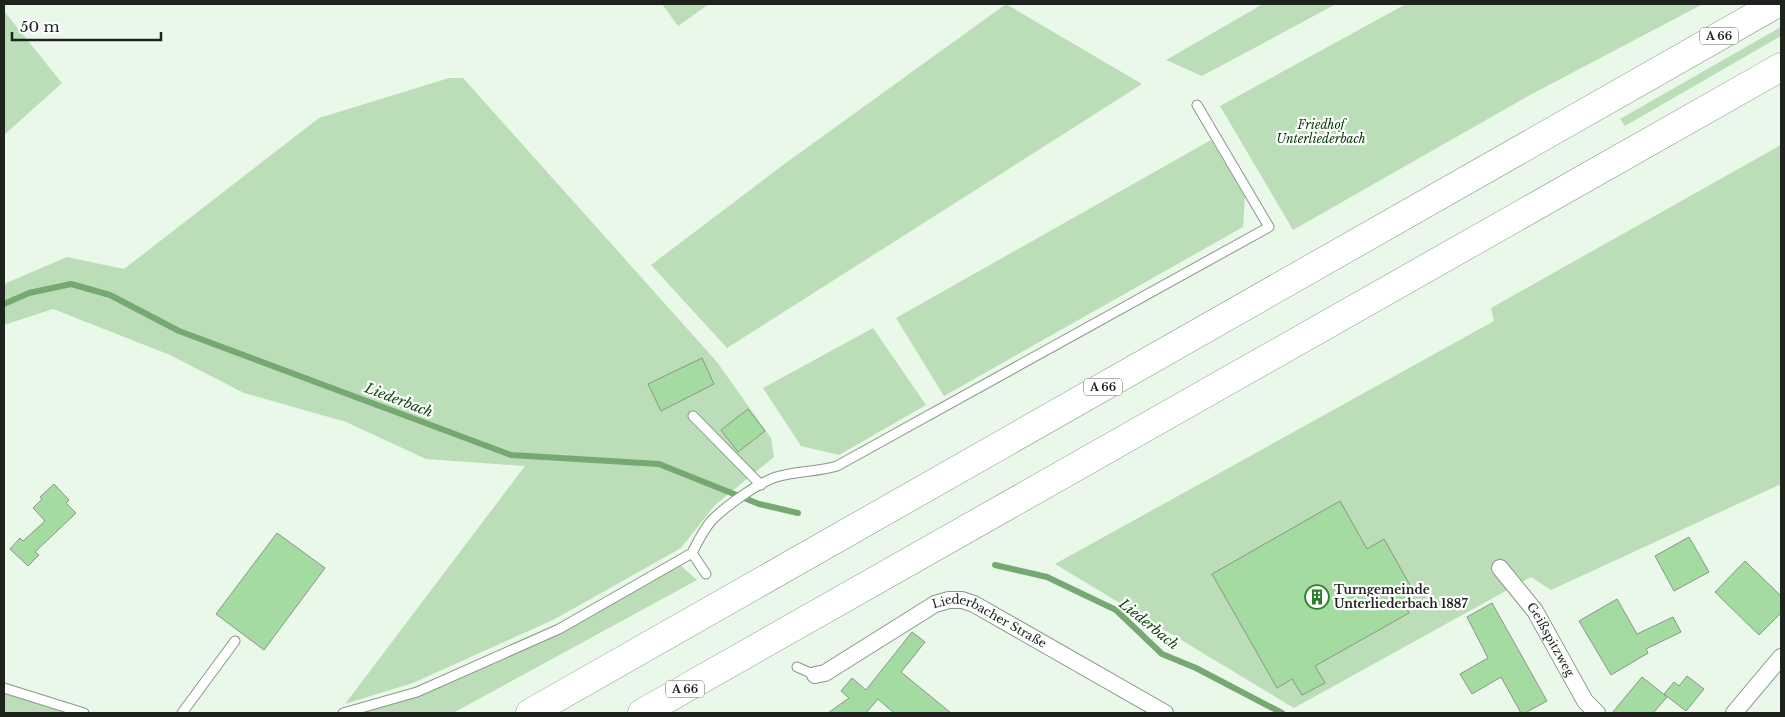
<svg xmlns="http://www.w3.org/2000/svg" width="1785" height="717" font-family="'Libre Baskerville',serif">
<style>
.green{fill:#bbdeb8}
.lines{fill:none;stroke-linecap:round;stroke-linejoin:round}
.stream{stroke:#75a971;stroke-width:6}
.building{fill:#a4dba0;stroke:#899688}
.lane-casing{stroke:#8a9789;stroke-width:11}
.street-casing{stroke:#8a9789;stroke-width:18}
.highway-casing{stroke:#8a9789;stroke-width:29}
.lane{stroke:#fff;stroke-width:9}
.street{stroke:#fff;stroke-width:16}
.highway{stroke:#fff;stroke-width:28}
.labels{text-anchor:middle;stroke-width:4.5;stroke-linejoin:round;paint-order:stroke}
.shield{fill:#fff;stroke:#626561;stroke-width:1}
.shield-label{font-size:11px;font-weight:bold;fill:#1e231d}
.park-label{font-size:12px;font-style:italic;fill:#003a01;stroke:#fff}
.poi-label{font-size:12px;font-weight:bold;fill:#1e231d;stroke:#fff;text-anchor:start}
.street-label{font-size:12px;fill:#1e231d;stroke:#fff}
.water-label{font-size:14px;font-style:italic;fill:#114810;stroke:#fff}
</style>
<rect width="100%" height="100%" fill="#e9f8e8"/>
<path class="green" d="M662,4H709L678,26Z
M1006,4L1142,84L727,348L651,265L783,165Z
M1263,4H1336L1202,76L1166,60Z
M1406,4H1703L1530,95L1293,230L1220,106Z
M4,11L62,83L4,135Z
M1781,27V36L1625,126L1620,119Z
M449,78H463L717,362L771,438L774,457L715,505L681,548L555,619L413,683L345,704L525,466L426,459L346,422L244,393L170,355L53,309L4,325V284L67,257L124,269L319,118Z
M1211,140L1245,197L1243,227L944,396L896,318Z
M1781,145V484L1551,590L1531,577L1294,708L1055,564L1494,321L1491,308Z
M873,328L926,405L839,455L801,446L763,388Z
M679,564L697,580L453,713H343L417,692L559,629Z
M4,688L84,713H5Z"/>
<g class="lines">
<path class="stream" d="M4,304L29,293L71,284L110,295L179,331L511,455L659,464L759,504L798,513
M995,565L1047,577L1116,610L1162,654L1196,668L1282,713"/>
</g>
<path class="building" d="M702,358L714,384L661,411L648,384Z
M748,409L765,431L738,452L721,430Z
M54,484L69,500L66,503L76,513L35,552L39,555L28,566L10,549L20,538L23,541L45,521L33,508L42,499L40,497Z
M1340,501L1367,549L1384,539L1415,594L1403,601L1409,613L1315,666L1325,683L1302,695L1292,679L1277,688L1212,574Z
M277,533L325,568L264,650L216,614Z
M1689,537L1709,572L1674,591L1655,556Z
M1745,561L1781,596V613L1759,635L1715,592Z
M1617,599L1637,634L1673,617L1681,632L1646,649L1648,653L1611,675L1579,621Z
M1492,603L1547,701L1525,713H1521L1501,677L1472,694L1460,674L1488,658L1467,617Z
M912,632L925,642L901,672L951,713H894L878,699L866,713H828L849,698L841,691L852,678L866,690Z
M1687,676L1704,689L1686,711L1664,694L1674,682L1679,686Z
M1642,677L1667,697L1653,713H1612Z"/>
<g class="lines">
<g class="lane-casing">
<path id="lane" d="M693,416L761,485
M706,574L692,553C698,541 704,529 712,520C726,506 758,483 776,477C796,471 817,472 837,466L1269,227L1197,105
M797,667L815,675
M4,688L84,713
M182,713L235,641
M343,713L417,692L559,629L692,553"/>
</g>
<g class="street-casing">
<g id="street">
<path id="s1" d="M1500,568L1535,611L1585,701L1597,713"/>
<path id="s2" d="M815,675L825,673L935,604L949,600H962L974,604L1165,713"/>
<path d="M1734,713L1781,657"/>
</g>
</g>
<g class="highway-casing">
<path id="highway" d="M530,713L1776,4
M642,713L1781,67"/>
</g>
<use href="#lane" class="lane"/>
<use href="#street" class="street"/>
<use href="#highway" class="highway"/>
</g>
<defs>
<g id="building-ring" transform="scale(1.25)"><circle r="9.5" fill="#fff" stroke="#2c7f2a" stroke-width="1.5"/><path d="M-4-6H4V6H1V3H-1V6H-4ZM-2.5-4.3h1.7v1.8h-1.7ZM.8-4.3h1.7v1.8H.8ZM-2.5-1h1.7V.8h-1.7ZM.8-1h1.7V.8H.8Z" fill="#2c7f2a"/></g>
</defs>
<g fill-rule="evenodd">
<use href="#building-ring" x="1317" y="597"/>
</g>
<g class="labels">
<g class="shield">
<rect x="1700" y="27.5" width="38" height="17" rx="4"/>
<rect x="1084" y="378.5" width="38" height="17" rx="4"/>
<rect x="666" y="680.5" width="38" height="17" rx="4"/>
</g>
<g class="shield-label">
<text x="1719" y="40">A 66</text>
<text x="1103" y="391">A 66</text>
<text x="685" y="693">A 66</text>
</g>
<g class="park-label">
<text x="1321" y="129">Friedhof<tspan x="1321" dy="14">Unterliederbach</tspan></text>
</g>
<g class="poi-label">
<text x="1334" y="594">Turngemeinde<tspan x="1334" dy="14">Unterliederbach 1887</tspan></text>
</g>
<g class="street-label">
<text dy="4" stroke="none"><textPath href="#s2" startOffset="200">Liederbacher Straße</textPath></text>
<text dy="4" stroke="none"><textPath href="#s1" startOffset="88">Geißspitzweg</textPath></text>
</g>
<g class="water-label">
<text transform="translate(399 400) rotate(21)" y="5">Liederbach</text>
<text transform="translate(1149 624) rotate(39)" y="5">Liederbach</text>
</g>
</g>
<rect width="1785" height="717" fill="none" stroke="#1e231d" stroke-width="10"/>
<path d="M12 32v8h149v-8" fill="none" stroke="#1e231d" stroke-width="2.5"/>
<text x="20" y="32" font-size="15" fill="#1e231d" stroke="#ffffff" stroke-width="4" paint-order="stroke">50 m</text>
</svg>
